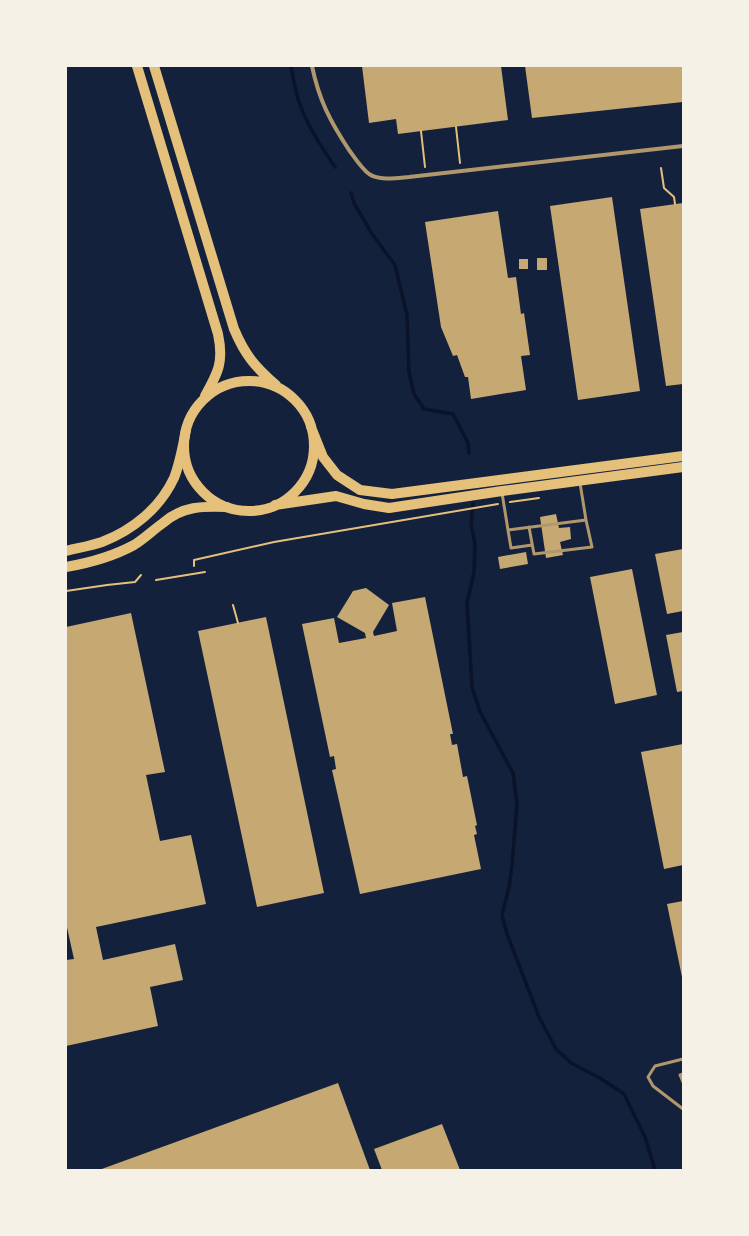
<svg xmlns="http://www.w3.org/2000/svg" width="749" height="1236" font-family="'DM Sans',sans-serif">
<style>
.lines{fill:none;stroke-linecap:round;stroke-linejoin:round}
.stream{stroke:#0b132b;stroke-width:3.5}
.building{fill:#c6a872}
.path{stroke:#e5c07b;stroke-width:2}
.service{stroke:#b1986c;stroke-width:3}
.minor{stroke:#b1986c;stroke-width:4}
.primary{stroke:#e5c07b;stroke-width:10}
.trunk{stroke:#e5c07b;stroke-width:10}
</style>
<rect width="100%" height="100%" fill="#14213d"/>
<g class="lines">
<path class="stream" d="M291,66C293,77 295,89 298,99C306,124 321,146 335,167
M351,193L354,203L372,234L395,265L407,315L409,372L414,394L424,409L453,414L468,443L469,453
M473,503L471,523L475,545L474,572L467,603L472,687L480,712L513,773L517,805L512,865L509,887L502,915L507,934L539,1017L556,1049L571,1063L600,1078L624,1094L645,1137L655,1170"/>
</g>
<path class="building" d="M362,66H501L508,120L398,134L396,119L369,123Z
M525,66H683V102L532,118Z
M612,197L640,391L578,400L550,206Z
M683,203V384L666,386L640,209Z
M498,211L508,278L516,277L521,314L524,313L530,355L521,356L526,390L471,399L468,377H465L457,355L453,356L441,327L425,222Z
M537,258H547V270H537Z
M519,259H528V269H519Z
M556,514L559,528L570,527L571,539L560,542L563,555L546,558L540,517Z
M683,549V611L667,614L655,554Z
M526,552L528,564L500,569L498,557Z
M632,569L657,695L615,704L590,577Z
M366,588L389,605L373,632L374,636L397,631L392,603L425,597L453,734H450L452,745L457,744L463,777L467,776L477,825L475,826L477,834L474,835L481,869L360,894L332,770L336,769L334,756L330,757L302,624L334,618L339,643L366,638L365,633L337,617L353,591Z
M131,613L165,772L146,775L160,841L191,835L206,904L96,927L103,960L175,944L183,980L150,987L158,1026L66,1046V960L74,959L66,923V627Z
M266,617L324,893L257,907L198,631Z
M683,632V691L677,692L666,635Z
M683,744V865L664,869L641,752Z
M683,901V977H682L667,904Z
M338,1083L370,1170H99Z
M442,1124L460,1170H382L374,1149Z"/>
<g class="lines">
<path class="path" d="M456,127L460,163
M421,131L425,167
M661,168L664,188L674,197L675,204
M510,502L539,498
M194,566V560L274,542L498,504
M156,580L205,572
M66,591L107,585L135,582L141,575
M233,605L238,623"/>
<path class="service" d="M502,493L508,530L586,520L580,483
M529,527L534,554L592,547L586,520
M508,530L511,548L532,545
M683,1059L655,1066L648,1077L653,1086L683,1109
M683,1074L680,1075L683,1082"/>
<path class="minor" d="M312,66C319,100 330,121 349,150C355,158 361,168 369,174C380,181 397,178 409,177L683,146"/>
<path class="primary" d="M66,551C78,548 90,546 102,542C133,530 160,508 174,478C180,463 183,445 186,430
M66,567C89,563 112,557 134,545C144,539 153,530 163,523C182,506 203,506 227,507"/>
<path class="trunk" d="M137,66L218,334C224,362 218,373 205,396
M154,66L234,329C245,355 255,367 276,385
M184 446a65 65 0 1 1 130 0a65 65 0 1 1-130 0Z
M311,427L323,457L337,475L360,490L392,494L683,456
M275,505L336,496L364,504L389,508L502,491L683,467"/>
</g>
<rect width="749" height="1236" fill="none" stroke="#f6f1e7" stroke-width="134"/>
</svg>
